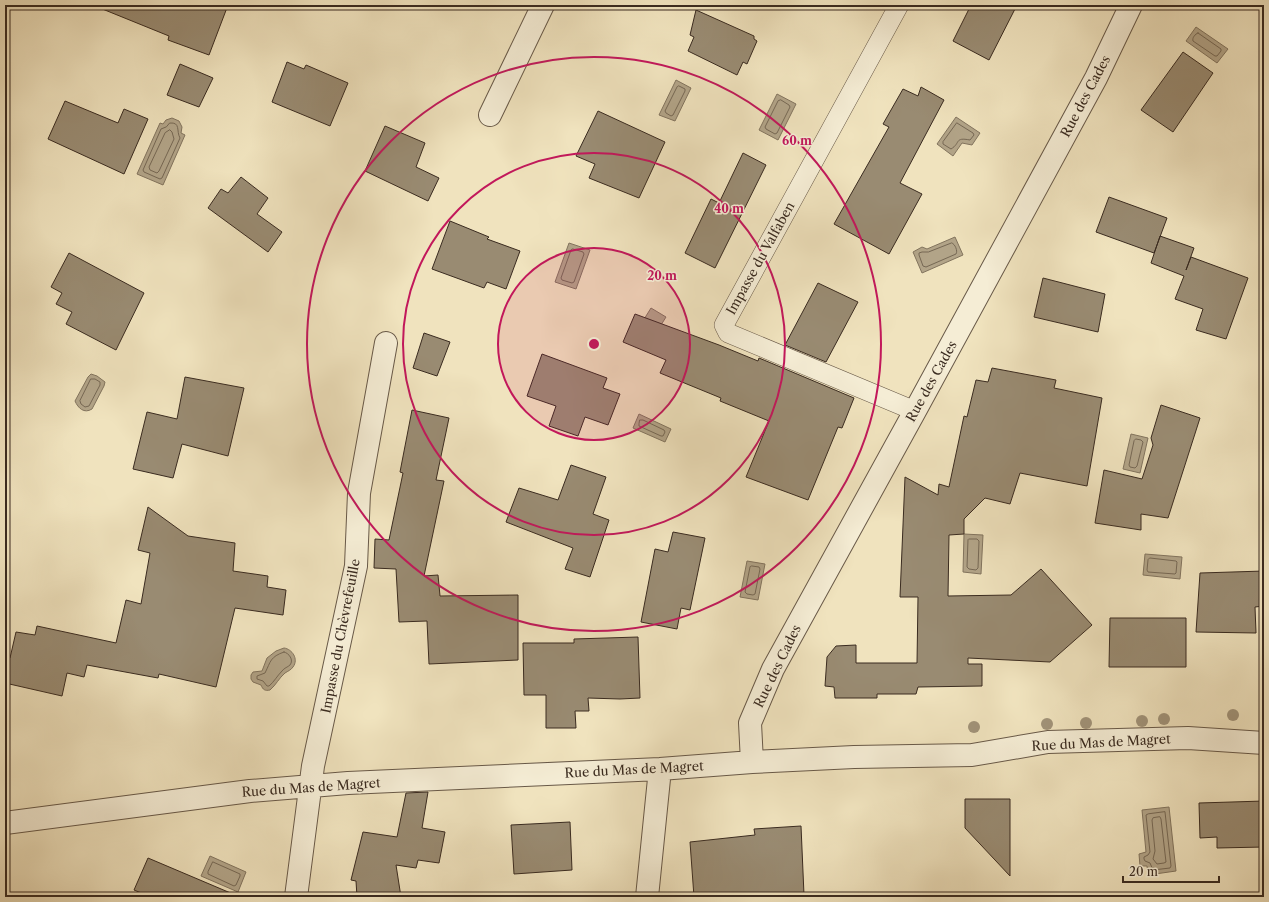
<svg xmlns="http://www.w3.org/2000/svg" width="1269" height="902" font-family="'Libre Caslon Text',serif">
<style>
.water{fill:#b2a488;stroke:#82745e}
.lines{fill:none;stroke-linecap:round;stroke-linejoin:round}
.shore{stroke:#766854;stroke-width:1}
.building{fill:#998b72;stroke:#3a2b20}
.service-casing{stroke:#685948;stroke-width:20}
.minor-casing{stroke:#685948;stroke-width:24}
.service{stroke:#f5edd5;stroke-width:19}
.minor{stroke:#f5edd5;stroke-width:22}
.tree{fill:#a19379}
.ring{fill:none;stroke:#c2185b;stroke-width:2}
.labels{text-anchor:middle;stroke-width:3;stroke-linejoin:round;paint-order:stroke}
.street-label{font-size:13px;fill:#3a2b20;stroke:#f5edd5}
.centre{fill:#c2185b;stroke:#f5edd5;stroke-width:2}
.ring-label{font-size:12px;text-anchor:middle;font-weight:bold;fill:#c2185b;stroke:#f5edd5;stroke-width:3;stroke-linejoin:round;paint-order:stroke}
</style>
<rect width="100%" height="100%" fill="#f0e3be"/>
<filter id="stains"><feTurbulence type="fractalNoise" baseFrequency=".005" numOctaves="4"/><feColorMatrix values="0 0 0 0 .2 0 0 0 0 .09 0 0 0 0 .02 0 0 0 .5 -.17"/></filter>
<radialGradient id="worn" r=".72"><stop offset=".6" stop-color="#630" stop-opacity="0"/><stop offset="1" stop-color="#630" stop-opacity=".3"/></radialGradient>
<path class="water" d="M1196,27L1228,49L1217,63L1186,41Z
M676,80L691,88L675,121L659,115Z
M777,94L796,104L778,140L759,130Z
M956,117L980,133L972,145L962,143L953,156L937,144Z
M172,118L179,121L182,127L181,133L185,135L163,185L137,174L160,123L163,124L166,120Z
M955,237L963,255L922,273L913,252L922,247L927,249Z
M569,243L590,250L576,289L555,282Z
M651,308L666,317L648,346L633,337Z
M91,374L97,376L105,382L104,386L92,409C84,414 78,408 75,401L88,377Z
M639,414L671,429L665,442L633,428Z
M1131,434L1148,438L1140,473L1123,469Z
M964,534L983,535L981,574L963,572Z
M1145,554L1182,557L1180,579L1143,575Z
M747,561L765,564L758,600L740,597Z
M284,648C292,649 299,659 293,667C291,670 288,671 285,673C279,678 276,685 270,690C265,691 263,690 261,685L253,682L251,679V675L253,672L262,671L267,658L276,651Z
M1169,807L1176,871L1148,875L1147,866H1140L1139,854L1146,852L1142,810Z
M210,856L246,872L238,892L201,876Z"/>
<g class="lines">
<path class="shore" d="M1198,33L1221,49V51L1217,56H1215L1193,41C1192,38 1195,34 1198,33Z
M679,86L685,89V91L673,115L671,116L666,113L665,111L677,87Z
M781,100L789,105L790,107L777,133L775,134L766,129L765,127L778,101Z
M170,123C181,122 176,131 180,138L162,178L160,179L144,172L143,170L161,129L166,127Z
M957,123L973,133L974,135L970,140C954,137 961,143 951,149L943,144V142Z
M170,130L172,132L174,139L159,171L157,173L150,170L149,167L165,133Z
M952,243C955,244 958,251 956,254L926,267L923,266L919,255V253L922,252H928Z
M573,249L583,252L584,254L574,282L572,283L562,280L561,278L571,250Z
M91,379H95L100,382V385L89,406L85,407L81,404L80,401Z
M640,420H643L664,430L665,432L663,436H661L639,426V424Z
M1136,439L1141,440L1143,442L1137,466L1135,468L1130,467L1129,465L1134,441Z
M969,539H977L979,541L978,568L976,570L969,569L967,567L968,540Z
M1150,558L1176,561L1177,562L1176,573L1175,574L1148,572L1147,570L1148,560Z
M752,566L759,567L760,569L755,594L753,595L747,594L745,592L750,567Z
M284,652C289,653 294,660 290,665C288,667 284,668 282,671C277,676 274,682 269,686H267L263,681L257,679V676L265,673C271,661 270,657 284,652Z
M1165,812L1171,866L1170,868L1153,870L1150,863L1145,861L1144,859V857L1148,855L1150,852L1146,815L1148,814Z
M1160,817L1161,819L1166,862L1164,863L1157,864L1153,859L1155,851L1152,820L1153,818Z
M213,862L240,874V876L236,885L234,886L208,874V872Z"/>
</g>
<path class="building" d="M95,5H228L209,55L168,40L169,36L95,6Z
M971,5H1017L989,60L953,41Z
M696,10L754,36V39L757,41L747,64L743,62L737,75L688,51L694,37L690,35Z
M1183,52L1213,73L1173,132L1141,110Z
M287,62L304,69L306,65L348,83L330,126L272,102Z
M180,64L213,78L199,107L167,95Z
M921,87L944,100L900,183L922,194L889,254L834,224L889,127L883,124L903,89L918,96Z
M65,101L118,123L124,109L148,119L124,174L48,139Z
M598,111L665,142L639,198L589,178L595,164L576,156Z
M385,126L425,143L416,167L439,178L428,201L365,171Z
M743,153L766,165L715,268L685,253L711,199L719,203Z
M241,177L268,198L257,214L282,232L268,252L208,208L221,189L228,193Z
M1109,197L1167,218L1154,253L1096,232Z
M450,221L489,237L487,239L520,251L506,289L487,282L484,288L432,269Z
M1160,236L1194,248L1186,270L1191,257L1248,278L1226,339L1196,330L1203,309L1175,299L1184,276L1151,263Z
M69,253L144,293L116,350L66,324L72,312L56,304L62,293L51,287Z
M1043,278L1105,294L1098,332L1034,317Z
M818,283L858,302L826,362L785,345Z
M635,314L719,345L758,361L759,358L854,398L842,428L838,427L808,500L746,477L769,421L720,401L721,398L660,373L666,360L623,342Z
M424,333L450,342L437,376L413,368Z
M542,354L607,378L603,388L620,394L608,425L585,417L578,436L549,426L556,406L527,396Z
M992,368L1056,380L1054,388L1102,398L1087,486L1020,473L1010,504L985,498L964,519V534L949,535L948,596L1011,595L1041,569L1092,625L1050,662L968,658V664H982V686L918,687L916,694H877V698H835L834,687L825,686L827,657L836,646L856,645V663H917L918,597H900L905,477L938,495L939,484L949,487L964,416L967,417L976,380L988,382Z
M185,377L244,388L228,456L182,444L173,478L133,469L147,412L177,419Z
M1161,405L1200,418L1168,518L1141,514V530L1095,523L1104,470L1142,479L1153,445L1151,438Z
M412,410L449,418L436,480L444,481L424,576L438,575L440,596L518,595V660L429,664L427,621L399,622L396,569L374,568L375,539L389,540L403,473L400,472Z
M571,465L606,477L593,514L609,520L590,577L565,569L573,548L506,522L519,488L558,500Z
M148,507L188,536L235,543L233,571L268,576L267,587L286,590L283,615L235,608L216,687L159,674L158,678L87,665L84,677L67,673L62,696L5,683V658H10L16,632L35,635L37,626L116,643L126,600L141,604L150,553L138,550Z
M673,532L705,538L690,610L681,608L677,629L641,622L655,549L668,552Z
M1264,571V606L1255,607L1256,633L1196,632L1200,573Z
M1110,618H1186V667H1109Z
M638,637L640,698L620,699L588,698L589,711H575L576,728H546V695H524L523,643H574V639Z
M428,792L422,828L445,832L439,863L418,860L416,868L396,865L401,897H357L356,881L351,880L363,832L397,837L406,793Z
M965,799H1010V876L965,828Z
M1264,801V847L1217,848V837L1200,838L1199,803Z
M570,822L572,870L514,874L511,825Z
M801,826L804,895L760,897H694L690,842L755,835L754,829Z
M148,858L240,897H151L134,890Z"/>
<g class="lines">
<g class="service-casing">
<path id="service" d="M899,5L724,325L728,333L915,411"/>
</g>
<g class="minor-casing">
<path id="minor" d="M490,115L543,5
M752,762L750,723L773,669L915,411L1096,78L1131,5
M5,823L250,791L348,783L660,769L752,762L854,757L972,755L1048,742L1188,738L1264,743
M296,897L313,766L356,566L359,493L386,343
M647,897L660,769"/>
</g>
<use href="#service" class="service"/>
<use href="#minor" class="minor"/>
</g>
<g class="tree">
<circle cx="1233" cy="715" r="6"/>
<circle cx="1164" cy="719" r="6"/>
<circle cx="1142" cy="721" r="6"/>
<circle cx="1086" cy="723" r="6"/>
<circle cx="1047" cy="724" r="6"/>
<circle cx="974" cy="727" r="6"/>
</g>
<circle cx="594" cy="344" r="96" fill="#c2185b" fill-opacity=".12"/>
<g class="ring">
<circle cx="594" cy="344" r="96"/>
<circle cx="594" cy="344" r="191"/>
<circle cx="594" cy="344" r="287"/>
</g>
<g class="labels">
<g class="street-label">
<text transform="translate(1085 96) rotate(-62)" y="5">Rue des Cades</text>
<text transform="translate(760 258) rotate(-61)" y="5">Impasse du Valfaben</text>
<text transform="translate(931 381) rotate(-61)" y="5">Rue des Cades</text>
<text transform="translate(340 636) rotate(-79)" y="5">Impasse du Chèvrefeuille</text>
<text transform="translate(777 666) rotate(-64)" y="5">Rue des Cades</text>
<text transform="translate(1101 742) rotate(-3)" y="5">Rue du Mas de Magret</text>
<text transform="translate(634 769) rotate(-3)" y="5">Rue du Mas de Magret</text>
<text transform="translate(311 787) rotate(-4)" y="5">Rue du Mas de Magret</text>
</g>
</g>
<circle cx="594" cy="344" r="6" class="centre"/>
<g class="ring-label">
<text x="797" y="145">60 m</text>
<text x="729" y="213">40 m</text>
<text x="662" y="280">20 m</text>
</g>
<rect width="1269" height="902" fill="none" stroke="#f0e3be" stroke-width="20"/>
<rect x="6" y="6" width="1257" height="890" fill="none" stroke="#3a2b20" stroke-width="2"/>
<rect x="10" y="10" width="1249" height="882" fill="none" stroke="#3a2b20"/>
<path d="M1123 876v6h96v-6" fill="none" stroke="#3a2b20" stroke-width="2"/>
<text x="1129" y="876" font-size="12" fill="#3a2b20" stroke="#f5edd5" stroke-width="3" paint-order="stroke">20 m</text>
<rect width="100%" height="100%" filter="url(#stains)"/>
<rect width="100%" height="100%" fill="url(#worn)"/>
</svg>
